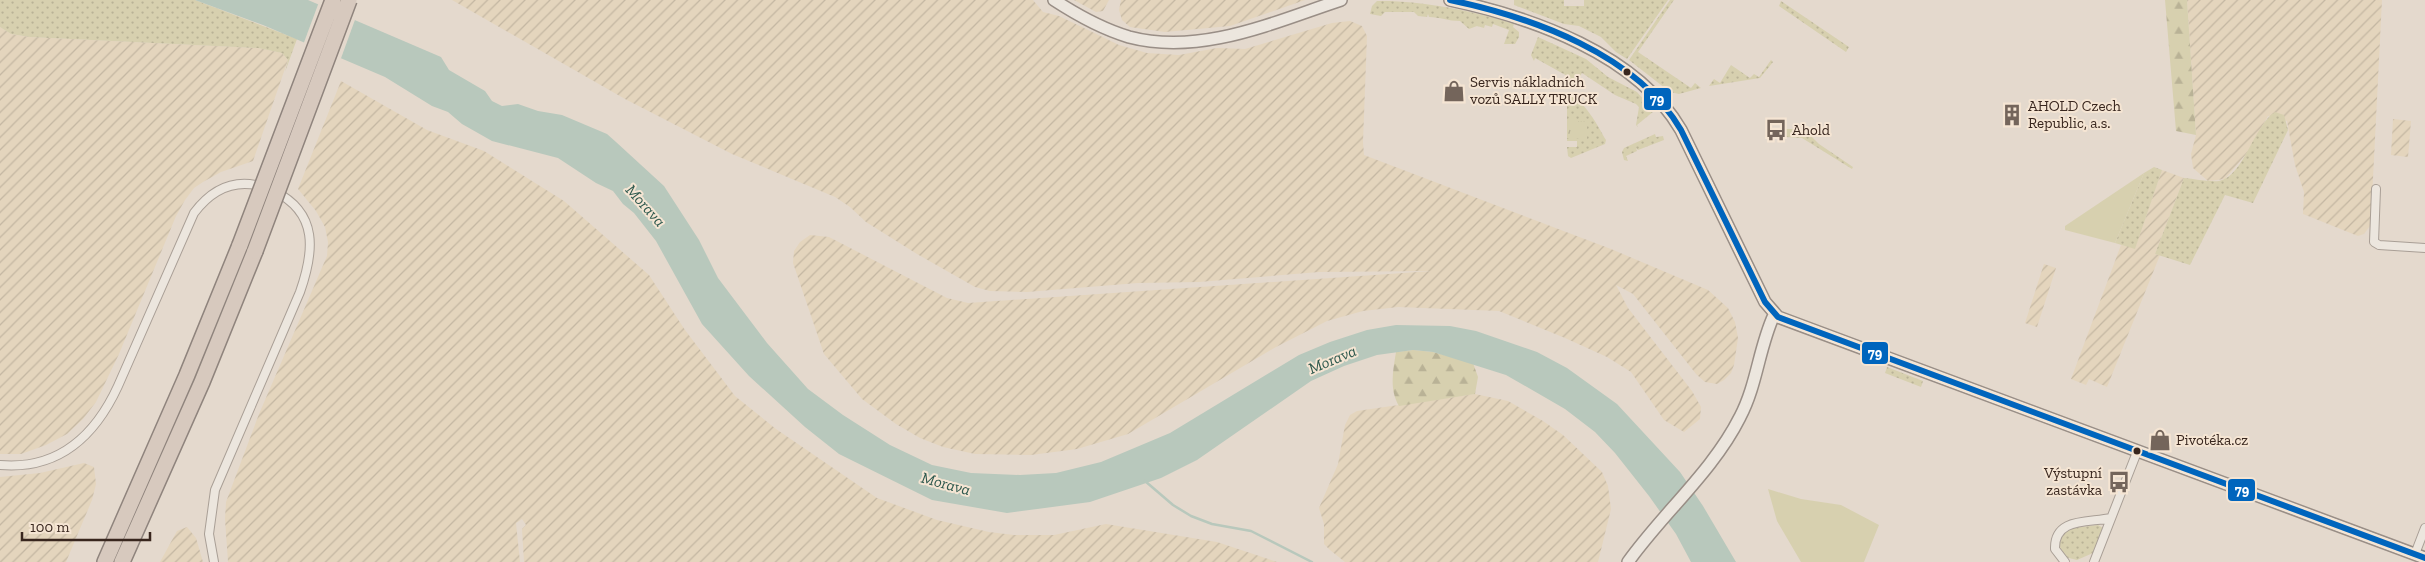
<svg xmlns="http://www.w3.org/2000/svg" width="2425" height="562" font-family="'Zilla Slab',serif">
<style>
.farmland{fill:url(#farmland-furrows)}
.grass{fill:url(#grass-dots)}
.forest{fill:url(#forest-firs)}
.park{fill:url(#park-tufts)}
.garden{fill:#d7d0af}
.water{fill:#b8c8bc}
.pier{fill:#e4d9cd}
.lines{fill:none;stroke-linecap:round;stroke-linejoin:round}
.stream{stroke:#b8c8bc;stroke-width:2.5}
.minor-casing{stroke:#a99f96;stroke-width:10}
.secondary-casing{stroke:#998e86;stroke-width:14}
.motorway-casing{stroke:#8f847d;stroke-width:18}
.minor{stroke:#ece6de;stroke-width:8}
.secondary{stroke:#ece6de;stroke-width:11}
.motorway{stroke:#d7c9be;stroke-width:15}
.motorway-bridge-casing{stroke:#8f847d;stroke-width:18;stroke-linecap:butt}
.motorway-bridge{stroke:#d7c9be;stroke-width:15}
.bus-1-casing{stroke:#f5e5d3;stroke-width:10}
.bus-1{stroke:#0065bd;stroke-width:6}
.bus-dot{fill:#38261e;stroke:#f5e5d3;stroke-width:2}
.labels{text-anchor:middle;stroke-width:4;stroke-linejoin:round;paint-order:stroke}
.poi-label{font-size:15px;fill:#38261e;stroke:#f5e5d3;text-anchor:start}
.water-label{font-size:16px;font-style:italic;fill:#2d584d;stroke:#f5e5d3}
.line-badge{stroke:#f5e5d3;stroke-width:2}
.badge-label{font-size:14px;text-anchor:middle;font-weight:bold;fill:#fff}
</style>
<defs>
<pattern id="farmland-furrows" width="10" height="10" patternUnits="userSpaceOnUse" patternTransform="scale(1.25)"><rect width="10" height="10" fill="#e4d5bd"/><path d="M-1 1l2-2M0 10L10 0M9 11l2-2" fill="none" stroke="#c4b7a2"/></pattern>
<pattern id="grass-dots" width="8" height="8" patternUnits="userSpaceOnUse" patternTransform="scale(1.25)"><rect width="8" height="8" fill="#d7d0af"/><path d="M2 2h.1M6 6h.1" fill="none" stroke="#b9b296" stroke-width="1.8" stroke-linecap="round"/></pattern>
<pattern id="forest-firs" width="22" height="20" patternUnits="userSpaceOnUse" patternTransform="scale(1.25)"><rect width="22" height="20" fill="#d7d0af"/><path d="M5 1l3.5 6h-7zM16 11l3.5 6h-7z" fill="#b9b296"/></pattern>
<pattern id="park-tufts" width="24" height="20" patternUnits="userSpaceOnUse" patternTransform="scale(1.25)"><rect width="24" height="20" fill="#d7d0af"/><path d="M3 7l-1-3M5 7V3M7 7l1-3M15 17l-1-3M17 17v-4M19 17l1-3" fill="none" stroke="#b9b296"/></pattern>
</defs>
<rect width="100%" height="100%" fill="#e4d9cd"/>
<path class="farmland" d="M452,0H1033L1043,12L1059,16L1119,45L1147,53L1179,55L1217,48L1245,49L1332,23L1350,21L1362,26L1367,36L1363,142L1364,155L1611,249L1708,290L1728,308L1735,322L1738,338L1734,365L1731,373L1724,380L1717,384L1705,382L1696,374L1633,294L1616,285L1628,308L1692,391L1701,407L1700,419L1684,432L1664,420L1631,372L1607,357L1565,338L1499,311L1398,307L1363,311L1327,321L1276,347L1128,434L1077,449L1031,455L975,454L943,447L920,438L896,424L862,399L824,354L793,263L794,251L800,242L810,235L829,237L947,298L968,303L1432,271L1319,272L1199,282L1138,283L1027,292L990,291L975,287L917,254L866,222L850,207L835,197L732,154L625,99Z
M1074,0H1109L1103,11L1096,12Z
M1121,0H1305L1230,26L1165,32L1130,27L1122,20L1119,10Z
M2187,0H2382L2371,218L2370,226L2364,234L2358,236L2303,214L2304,192L2295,165L2287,121L2268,116L2247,153L2225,179L2208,181L2193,168L2191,154L2196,135Z
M0,27L11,34L30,37L258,48L282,53L288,60L253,161L221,172L203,182L194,188L185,200L176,216L119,354L96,402L83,419L67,434L46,445L21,454H0Z
M341,81L427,130L484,151L564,201L649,275L685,330L735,396L776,429L877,498L937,520L989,532L1014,535H1054L1106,524L1217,542L1277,562H524L522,529L526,525L522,519L516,523L520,562H228L225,519L226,502L259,414L327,256L328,242L325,227L316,211L298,189Z
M2393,119L2411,121L2408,157L2391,155Z
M2162,170L2184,178L2155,254L2160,255L2107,387L2089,379L2086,385L2071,379L2121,245L2135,248Z
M2044,264L2056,268L2037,327L2025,323Z
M1475,394L1508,401L1543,421L1563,435L1602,472L1608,486L1611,509L1598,562H1345L1330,550L1324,544V524L1319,508L1338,464L1345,425L1350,415L1357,411Z
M84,463L94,467L96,484L92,500L66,562H0V477L40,473Z
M187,527L196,538L203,562H160L177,531Z"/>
<path class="grass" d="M0,0H195L297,39L285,72L288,60L282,53L258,48L30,37L11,34L0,27Z
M1514,0H1564V6H1584V0H1668L1627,59L1616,52L1601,37L1579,26L1564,24L1514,5Z
M1670,0H1674L1638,52L1691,88L1695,83L1701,88L1679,94L1670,92L1629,60Z
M1377,1C1417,0 1476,11 1514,24L1513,27L1519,32V37L1515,44H1504L1509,30L1493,24L1492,27L1485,25L1484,28L1477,26L1469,29L1460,21C1448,21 1440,17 1429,17L1428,14L1427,17L1418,16L1414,12H1385L1381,16L1370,14L1372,6Z
M1781,1L1849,47L1846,52L1779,6Z
M1538,37L1586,59L1608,77L1637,92L1654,111L1637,125L1638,127L1636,125L1639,107L1636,104L1615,95L1582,73L1573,87L1568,85L1569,77L1535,58L1534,61L1531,55Z
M1771,60L1773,62L1760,78L1709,86L1714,79L1720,83L1731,65L1750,78L1754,74L1759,77Z
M1567,95C1585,99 1598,127 1606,140L1605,144L1571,158L1568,156L1567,147H1577V141H1567V138H1587V121H1567Z
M2275,112L2284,115L2288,130L2253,203L2225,195L2190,265L2155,254L2184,178C2195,179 2208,182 2219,181C2244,176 2254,125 2275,112Z
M1785,129H1804L1819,144L1853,167L1852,169L1802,138L1772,136L1771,132H1785Z
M1655,134L1656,137L1663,136L1664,140L1638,150L1636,148L1637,151L1626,156L1628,161L1624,160L1622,152L1624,148Z
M2154,167L2162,170L2135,249L2115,243L2144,173Z
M1887,367L1923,381L1921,387L1885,373Z
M2098,525L2103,528L2093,553L2077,560L2065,557L2059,545L2064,532L2073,528Z"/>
<path class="forest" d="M2165,0H2187L2196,135L2176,131Z
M1413,350L1433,352L1473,363L1478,377L1475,394L1399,406C1389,389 1393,371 1396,352Z"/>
<path class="park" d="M1567,121H1587V139L1567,138Z"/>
<path class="garden" d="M2144,173L2115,243L2065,230V226Z
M1768,489L1801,499L1841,505L1879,525L1864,562H1801L1777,521Z"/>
<path class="water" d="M195,0H308L441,57L449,70L485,91L492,101L502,106L518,104L538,111L562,115L607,134L616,142L664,186L699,240L718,278L767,343L808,389L843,415L890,445L932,465L971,473L1020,475L1056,473L1101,462L1170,433L1299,355L1330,342L1367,330L1396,325L1450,326L1476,331L1537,352L1567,368L1617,404L1680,472L1703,506L1736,562H1691L1676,534L1649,496L1615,453L1595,432L1565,409L1506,375L1433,352L1413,350L1377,355L1344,366L1311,381L1197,460L1161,478L1090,502L1007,513L932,500L839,454L805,427L749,376L702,324L656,241L634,213L623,204L613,191L596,183L558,158L492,141L462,124L448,112L432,106L385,77L263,25Z"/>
<path class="pier" d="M319,2L356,17L340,61L303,45Z"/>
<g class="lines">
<path class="stream" d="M1145,481L1173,505L1191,516L1212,524L1251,531L1312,562"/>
<g class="minor-casing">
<path id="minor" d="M2376,189L2374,242L2379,245L2425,248
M0,465C58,470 95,436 118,386L194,213C212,189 235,178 264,187
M2415,554L2425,528
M214,562L209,534L215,490L300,292C314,252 319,213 274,191
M2065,562L2055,549C2054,517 2089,523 2111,518
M2094,562L2137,452"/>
</g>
<g class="secondary-casing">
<path id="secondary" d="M1054,0C1077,15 1102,29 1129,37C1201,56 1274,22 1341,0
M1450,0C1531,17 1637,54 1681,130L1765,302L1778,317L2425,558
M1628,562C1663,513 1713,471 1740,417C1757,385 1759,347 1774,315"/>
</g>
<g class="motorway-casing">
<path id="motorway" d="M105,562L187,375L240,245
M122,562L202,382L255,251"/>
</g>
<use href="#minor" class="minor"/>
<use href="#secondary" class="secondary"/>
<use href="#motorway" class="motorway"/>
<g class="motorway-bridge-casing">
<path id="motorway-bridge" d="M240,245L333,0
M255,251L349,0"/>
</g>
<use href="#motorway-bridge" class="motorway-bridge"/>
<g class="bus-1-casing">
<path id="bus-1" d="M1450,0C1531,17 1637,54 1681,130L1765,302L1778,317L2425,558"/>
</g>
<use href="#bus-1" class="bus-1"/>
</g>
<defs>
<g id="shop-bare" transform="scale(1.725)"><path d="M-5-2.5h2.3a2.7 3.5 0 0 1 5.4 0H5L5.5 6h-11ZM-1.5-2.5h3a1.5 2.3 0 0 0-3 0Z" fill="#74655b" stroke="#f5e5d3" stroke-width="2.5" paint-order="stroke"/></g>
<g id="building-bare" transform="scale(1.725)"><path d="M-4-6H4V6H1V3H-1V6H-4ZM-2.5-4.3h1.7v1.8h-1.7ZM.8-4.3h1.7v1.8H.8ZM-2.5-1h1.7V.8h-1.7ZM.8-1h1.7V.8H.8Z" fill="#74655b" stroke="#f5e5d3" stroke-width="2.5" paint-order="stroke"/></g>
<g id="bus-bare" transform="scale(1.725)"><path d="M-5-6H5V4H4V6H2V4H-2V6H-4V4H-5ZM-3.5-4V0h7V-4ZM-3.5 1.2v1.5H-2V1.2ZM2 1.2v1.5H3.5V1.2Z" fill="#74655b" stroke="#f5e5d3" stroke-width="2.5" paint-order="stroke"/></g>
</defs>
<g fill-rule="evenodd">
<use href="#shop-bare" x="1454" y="91"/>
<use href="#building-bare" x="2012" y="115"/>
<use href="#bus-bare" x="1776" y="130"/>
<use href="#shop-bare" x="2160" y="440"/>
<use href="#bus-bare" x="2119" y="482"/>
</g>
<g class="bus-dot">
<circle cx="1627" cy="72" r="4.5"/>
<circle cx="2137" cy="451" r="4.5"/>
</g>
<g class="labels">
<g class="poi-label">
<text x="1470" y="87">Servis nákladních<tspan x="1470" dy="17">vozů SALLY TRUCK</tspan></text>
<text x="2028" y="111">AHOLD Czech<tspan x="2028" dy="17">Republic, a.s.</tspan></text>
<text x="1792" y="135">Ahold</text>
<text x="2176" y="445">Pivotéka.cz</text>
<text x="2102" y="478" text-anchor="end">Výstupní<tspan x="2102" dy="17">zastávka</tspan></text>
</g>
<g class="water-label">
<text transform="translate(646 205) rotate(48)" y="6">Morava</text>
<text transform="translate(1332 359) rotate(-23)" y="6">Morava</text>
<text transform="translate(946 483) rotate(15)" y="6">Morava</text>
</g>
</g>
<g class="line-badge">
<rect x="1643" y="87" width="29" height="24" rx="5" fill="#0065bd"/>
<rect x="1861" y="341" width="28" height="24" rx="5" fill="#0065bd"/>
<rect x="2227" y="478" width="29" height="24" rx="5" fill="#0065bd"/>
</g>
<g class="badge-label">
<text x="1657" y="104">79</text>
<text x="1875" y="358">79</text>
<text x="2242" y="495">79</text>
</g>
<path d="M22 532v8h128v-8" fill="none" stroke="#38261e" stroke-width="2.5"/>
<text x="30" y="532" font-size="15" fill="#38261e" stroke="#f5e5d3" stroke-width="4" paint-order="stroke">100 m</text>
</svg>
